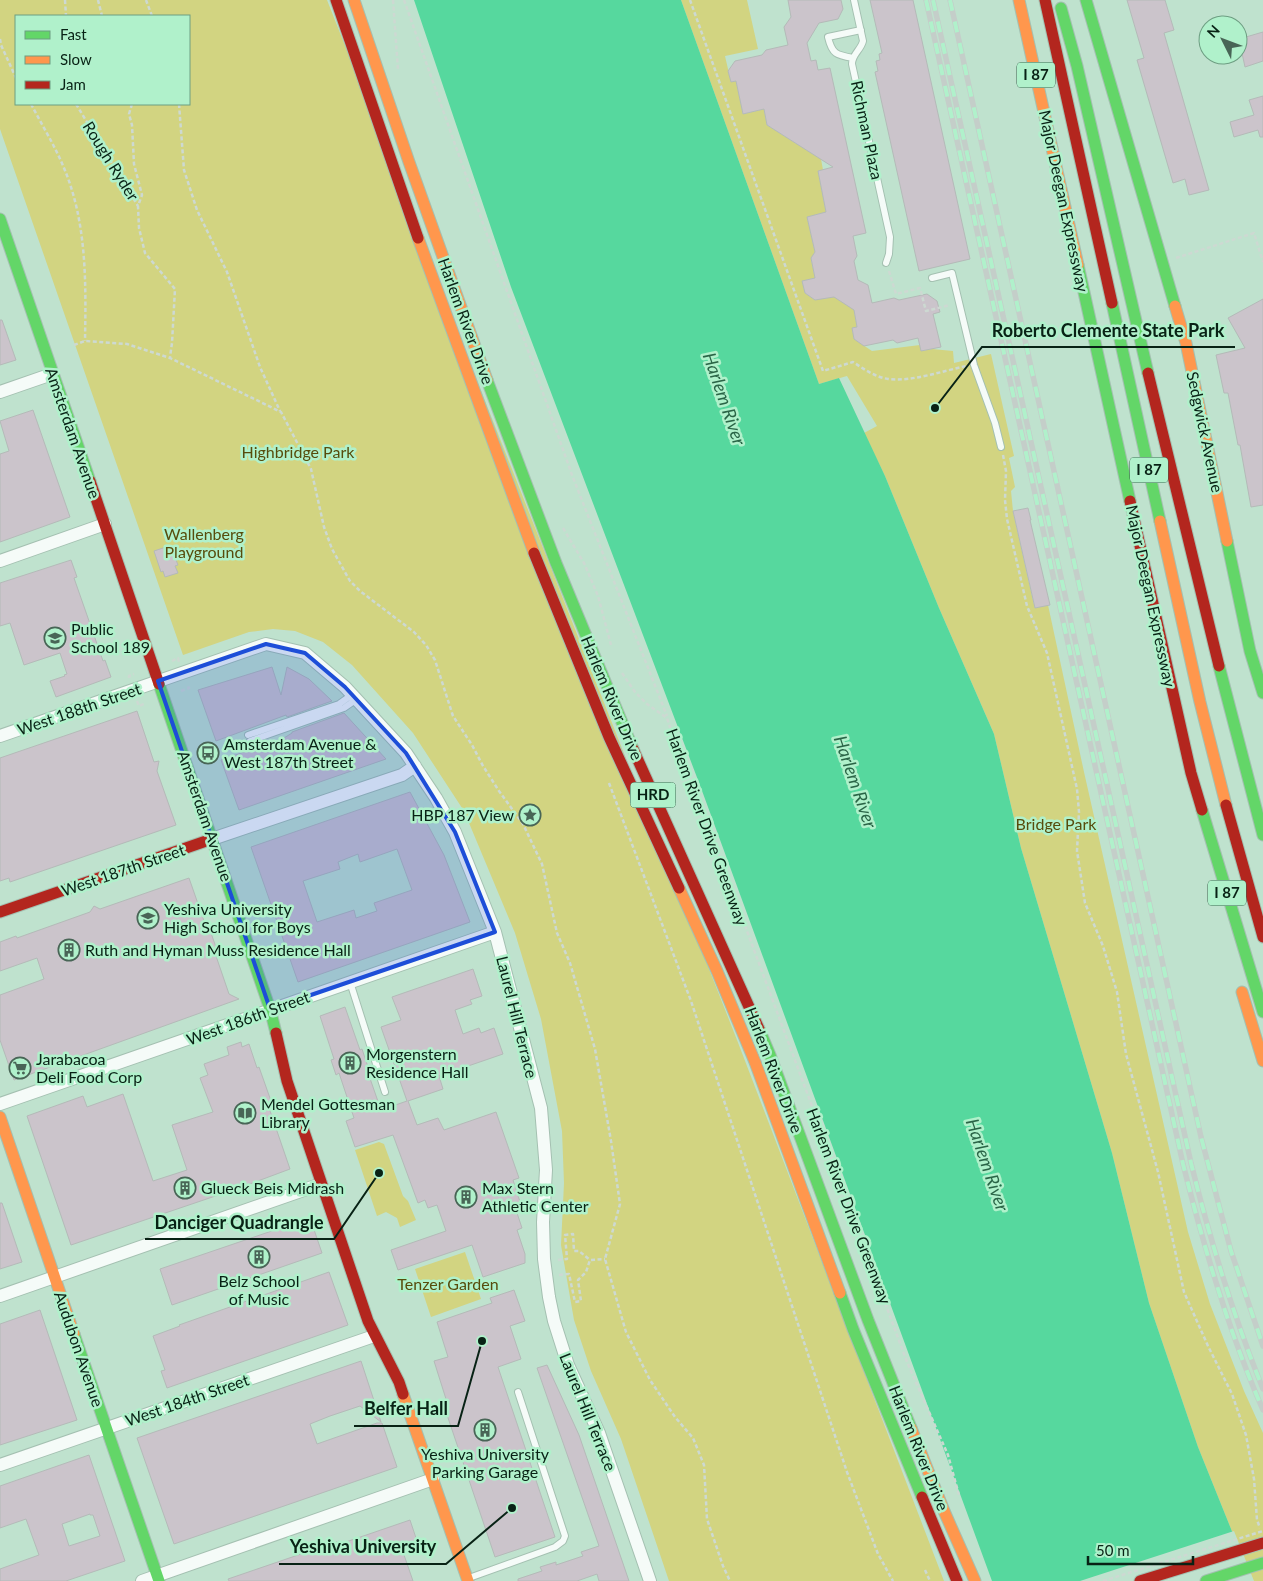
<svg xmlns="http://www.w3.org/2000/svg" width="1263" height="1581" font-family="Lato,sans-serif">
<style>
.green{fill:#d2d481;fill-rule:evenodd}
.water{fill:#56d89e}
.pier{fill:#bfe2ce}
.building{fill:#cbc4cb;stroke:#b4bab8;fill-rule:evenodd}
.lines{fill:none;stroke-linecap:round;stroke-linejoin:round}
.lane-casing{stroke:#a4c0b1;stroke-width:8}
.street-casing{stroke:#a4c0b1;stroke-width:14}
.fast-casing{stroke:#a4c0b1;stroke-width:13}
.slow-casing{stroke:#a4c0b1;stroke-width:13}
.jam-casing{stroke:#a4c0b1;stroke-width:13}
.path{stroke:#cdd9d2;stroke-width:2.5;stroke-dasharray:4 2.5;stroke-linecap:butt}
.lane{stroke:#f5fbf8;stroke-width:6}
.street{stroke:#f5fbf8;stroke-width:12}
.fast{stroke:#63d668;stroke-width:11}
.slow{stroke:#ff974d;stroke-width:11}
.jam{stroke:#b3261e;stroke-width:11}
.rail-casing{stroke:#c4cec9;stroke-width:5.5}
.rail{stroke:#b0f1cb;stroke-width:4;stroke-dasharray:11;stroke-linecap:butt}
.path-bridge{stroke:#cdd9d2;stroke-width:2.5;stroke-dasharray:4 2.5;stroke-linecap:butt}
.marked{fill:#1d4ed8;fill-opacity:0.2;stroke:#1d4ed8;stroke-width:4;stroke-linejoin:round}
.labels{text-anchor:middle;stroke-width:5;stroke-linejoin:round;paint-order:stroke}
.shield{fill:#b0f1cb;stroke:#3a604c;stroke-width:1}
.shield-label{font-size:15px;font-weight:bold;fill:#082215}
.street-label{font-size:16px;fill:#082215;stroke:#b0f1cb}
.park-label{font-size:16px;fill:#574c0c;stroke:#b0f1cb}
.poi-label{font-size:16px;fill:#082215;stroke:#b0f1cb;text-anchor:start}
.water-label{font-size:18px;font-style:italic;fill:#2a6547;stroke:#b0f1cb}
.leader{fill:none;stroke:#082215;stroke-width:2}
.callout-dot{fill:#082215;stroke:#b0f1cb;stroke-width:2}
.callout-label{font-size:18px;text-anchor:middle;font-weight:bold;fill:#082215;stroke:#b0f1cb;stroke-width:5;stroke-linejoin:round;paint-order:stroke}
</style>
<rect width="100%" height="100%" fill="#bfe2ce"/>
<path class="green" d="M0,0H327L737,1040L944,1581H669L621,1439L591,1371L574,1320L561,1245L564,1183L562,1131L541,1019L515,933L464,811L413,733L352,665L323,642L295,631L273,629L249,632L183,655L0,129ZM16,16H189V104H16Z
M681,0H747L758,49L725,56L731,82L736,81L743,114L764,109L767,125L821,159L823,170L818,171L826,212L807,217L815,252L811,259L815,278L802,281L805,293L815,300L842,295L854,310L857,327L852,328L854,339L872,351L920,345L921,351L932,349L953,351L954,363L991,354L1014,456L1009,458L1015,487L1011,491L1013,511L1032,596L1035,608L1048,605L1084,772L1188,1232L1210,1304L1244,1391L1263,1433V1581H1252L1198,1447L1149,1303L1112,1153L1021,848L994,734L939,608L885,476L864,433L877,426L847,376L819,384Z
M379,1142L384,1144L403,1196L408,1201L416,1220L400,1227L397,1218L386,1212L377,1216L355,1150Z
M465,1252L481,1299L431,1317L415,1269Z"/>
<path class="water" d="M414,0H681L819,384L839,378L885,476L939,608L994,734L1021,848L1112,1153L1149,1303L1198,1447L1252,1581H992L701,788L511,287Z"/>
<path class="pier" d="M1234,1531L1254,1581H1080Z"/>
<path class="building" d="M788,0H841L843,9L838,19L819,23L807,43L811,61L816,60L818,70L830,68L866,233L853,236L857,256L854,261L858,280L868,285L872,303L894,298L899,300L927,294L937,301L940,312L933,314L941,347L921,351L918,338L897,343L893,340L864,346L854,339L852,328L857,327L854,310L834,297L815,300L805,293L802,281L815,278L811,258L815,252L807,217L826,212L818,171L833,167L767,125L764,109L743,114L736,81L731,82L728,71L735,61L762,55L766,50L788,45L784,27L791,17Z
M870,0H913L970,259L919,271L875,72L878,71L876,61L880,60L879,54L882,53Z
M1127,0H1165L1174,30L1164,33L1209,190L1189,195L1185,179L1173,183L1137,60L1144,58Z
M1263,32V61L1245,67L1239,39Z
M1263,96V137H1260L1258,130L1234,137L1230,122L1254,115L1249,100Z
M1263,299V505L1251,507L1240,445H1238L1228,393H1224L1216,355L1245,348L1228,318Z
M0,320H2L16,360L0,365Z
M33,410L70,517L0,542V454L9,451L0,421Z
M1028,508L1031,520H1030L1050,605L1035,608L1013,511Z
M169,546L171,552H173L178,565L175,566L178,573L165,577L163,571L161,572L154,551Z
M71,560L77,577L74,578L103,661L105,660L111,677L56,697L50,681L65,676L64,675L67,674L60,653L24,665L10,623L0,626V583Z
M272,667L281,695L287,667L309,679L332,701L287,717L286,715L216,741L198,690Z
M137,711L154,762L159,761L157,771L176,825L10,882L9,878L0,881V758Z
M344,713L386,759L239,810L221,760L284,738L292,733V732Z
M410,792L444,855L470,922L298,982L251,847ZM397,849L412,890L374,903L377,911L356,918L354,910L317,922L303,881L340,869L338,862L358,854L360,862Z
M189,878L204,921L212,926L210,930L219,956H216L229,994L239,999L14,1080L0,1040V995L44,979L37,958L0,971V942L16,936L17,938L90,912L94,906L100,909Z
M473,969L482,996L470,1000L472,1004L455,1010L463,1034L479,1028L481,1033L494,1028L503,1054L439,1076L443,1089L408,1101L417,1125L438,1118L444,1130L496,1112L519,1178L513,1180L521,1205L515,1207L522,1228L517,1230L525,1254V1263L483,1277L472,1245L398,1270L391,1250L446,1231L437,1205L428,1208L425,1200L418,1203L393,1135L355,1147L346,1121L354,1118L339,1073L336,1075L331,1060L334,1059L320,1016L345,1007L360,1050L362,1049L368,1067H366L381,1110L407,1101L381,1027L401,1020L392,997Z
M241,1042L242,1047L249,1044L257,1068L259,1067L271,1101L267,1102L290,1169L239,1188L71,1245L27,1116L83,1096L87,1107L123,1094L153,1181L187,1170L172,1125L213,1112L200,1078L208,1075L204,1064L229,1055L227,1047Z
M0,1203H2L22,1262L0,1269Z
M310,1218L322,1253L172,1305L160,1269Z
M329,1272L348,1325L167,1388L161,1371L165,1370L153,1336L180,1326L179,1325Z
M514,1290L525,1321L510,1326L521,1359L498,1367L555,1537L495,1557L442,1400L446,1399L434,1361L448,1357L437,1322L492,1303L490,1298Z
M40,1310L77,1420L0,1445V1324Z
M361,1361L381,1422L360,1406L330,1416L310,1424L317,1444L377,1423H382L397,1467L174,1544L137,1438Z
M547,1365L579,1435L629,1581H599L597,1574L577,1581H518V1579L542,1571L540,1567L556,1562V1565L583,1556L581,1552L599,1546L537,1368Z
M89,1455L125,1561L66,1581H0V1569L39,1555L26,1519L0,1528V1486ZM90,1514V1515H93L100,1536L69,1546L62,1524Z
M410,1520L419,1547L403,1552L413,1581H229L228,1579L339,1541L340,1544Z"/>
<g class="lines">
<g class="lane-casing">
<path id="lane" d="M854,0L863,41C861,50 852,54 852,64L890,237L889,254L886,263
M853,58C836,55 832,54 828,37L861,30
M932,278L952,273L974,365L995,423L1001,447
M248,735L339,704L353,694
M250,741L344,708L357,699
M350,982L385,1092
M469,1578L555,1547L563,1541L565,1536L518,1392"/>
</g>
<g class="street-casing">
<path id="street" d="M0,392L52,374
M0,561L105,524
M0,736L266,644L305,653L345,687L406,753L436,798L455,832L495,932L541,1108L546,1170L543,1222L544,1259L549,1297L554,1321L568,1365L599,1433L650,1581
M212,839L393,778L402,775L415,766
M0,1104L495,932
M0,1296L321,1184
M0,1465L374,1336
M142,1581L433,1479"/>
</g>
<g class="fast-casing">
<path id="fast" d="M1086,0L1175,306
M1061,8L1077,66L1148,373
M0,219L90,481
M1078,265L1130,501
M1112,303L1160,521
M487,380L556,563L633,749
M1227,541L1250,651L1263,693
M1219,666L1263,835
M159,684L270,1009L276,1033
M1202,810L1263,1012
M759,1029L770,1055L868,1320L911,1428
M840,1293L853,1329L922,1497
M74,1334L159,1581
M1206,1581L1263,1563"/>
</g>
<g class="slow-casing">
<path id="slow" d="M354,0L409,162L487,380
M1019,0L1078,265
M418,238L534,553
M1175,306L1186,343L1227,541
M1160,521L1200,702L1226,805
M679,888L717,971L755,1062L840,1293
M1242,992L1263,1061
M0,1117L74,1334
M403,1394L468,1581
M911,1428L944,1511L975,1581"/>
</g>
<g class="jam-casing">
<path id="jam" d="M336,0L418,238
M1045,0L1112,303
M1148,373L1219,666
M90,481L159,684
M1130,501L1191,773L1202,810
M534,553L609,737L679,888
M633,749L759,1029
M1226,805L1263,937
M0,912L212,839
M276,1033L287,1081L368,1321L399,1382L403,1394
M922,1497L957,1581
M1140,1581L1263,1543"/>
</g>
<path class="path" d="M65,0L66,16
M98,0L102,16
M146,0L152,16
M393,0L398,70
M404,0L572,475L667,716
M690,0L823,371L853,362C864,369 875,377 888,379C911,382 943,371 966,366
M0,39L1,45L16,78
M31,104C42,125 55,146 64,168C87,223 86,283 85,341
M76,104L138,206
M132,104L129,114L132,125L134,164L142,195L138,206L139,228L145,253L175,289L172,343L170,357
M179,104L184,170L197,210L227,272L260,367L280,411
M1176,258L1254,233L1263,262
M889,271L896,294L920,288L926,311L950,305
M74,345L85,341L127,344L170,358L281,412L311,469L324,527L332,549L350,581L360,591L414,632L426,645L435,660L453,716L472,745L483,766L499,791L523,824L542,864L557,933L570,963L595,1049L611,1141L620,1204L605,1259L626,1332L650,1380L675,1417L693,1438L704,1465L707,1519L723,1566L730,1581
M1003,455L1006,471L1005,500L1007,519L1027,606L1047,653L1077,789L1079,812L1077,851L1085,903L1103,946L1117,992L1126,1054L1158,1172L1184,1292L1208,1346L1232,1394L1246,1435L1254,1479L1257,1520L1260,1528
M563,528L584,563L598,596L611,645
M172,661L178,658L179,662
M622,673L635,692L647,704L667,718L675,743L695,791L907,1362L948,1455L959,1495
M129,678V676L134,674
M181,691L189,688L187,684
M137,701L139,706L146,703
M609,783L691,1001L847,1472L878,1554L893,1581
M558,1260L567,1259L565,1235L573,1234L574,1251H579L590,1260
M559,1275L569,1274L575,1302L581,1301L578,1280L586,1272L590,1260L605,1259
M925,1570L930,1581"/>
<use href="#lane" class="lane"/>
<use href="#street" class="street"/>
<use href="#fast" class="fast"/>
<use href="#slow" class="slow"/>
<use href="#jam" class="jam"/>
<g class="rail-casing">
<path id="rail" d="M926,0L1183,1164C1204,1248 1228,1330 1263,1410
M933,0L1191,1163C1210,1240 1233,1315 1263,1389
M950,0L1201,1137L1231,1251L1263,1346"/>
</g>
<use href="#rail" class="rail"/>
<path class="path-bridge" d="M1103,1581L1263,1531"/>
</g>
<path class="marked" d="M266,644L305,653L345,687L406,753L455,832L495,932L270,1009L158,681Z"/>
<defs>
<g id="school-ring" transform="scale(1.125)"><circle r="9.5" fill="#b0f1cb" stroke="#486556" stroke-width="1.5"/><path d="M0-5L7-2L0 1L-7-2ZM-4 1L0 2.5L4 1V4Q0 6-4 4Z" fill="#486556"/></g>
<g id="bus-ring" transform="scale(1.125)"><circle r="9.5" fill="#b0f1cb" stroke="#486556" stroke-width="1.5"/><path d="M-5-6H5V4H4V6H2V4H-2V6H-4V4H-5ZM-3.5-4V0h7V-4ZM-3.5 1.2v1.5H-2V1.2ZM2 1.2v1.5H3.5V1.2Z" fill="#486556"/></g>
<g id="sight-ring" transform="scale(1.125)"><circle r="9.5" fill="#b0f1cb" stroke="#486556" stroke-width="1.5"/><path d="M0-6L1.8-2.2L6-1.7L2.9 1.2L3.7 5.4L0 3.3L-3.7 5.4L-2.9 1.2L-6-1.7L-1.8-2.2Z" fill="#486556"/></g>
<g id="building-ring" transform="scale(1.125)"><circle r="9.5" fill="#b0f1cb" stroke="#486556" stroke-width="1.5"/><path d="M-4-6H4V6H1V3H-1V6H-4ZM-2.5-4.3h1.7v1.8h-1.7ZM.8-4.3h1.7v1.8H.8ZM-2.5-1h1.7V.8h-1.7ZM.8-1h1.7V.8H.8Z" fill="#486556"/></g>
<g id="supermarket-ring" transform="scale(1.125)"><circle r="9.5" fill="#b0f1cb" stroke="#486556" stroke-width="1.5"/><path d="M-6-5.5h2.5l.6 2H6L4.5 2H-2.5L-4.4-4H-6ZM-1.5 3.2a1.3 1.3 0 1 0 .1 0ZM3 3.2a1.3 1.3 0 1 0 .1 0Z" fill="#486556"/></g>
<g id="library-ring" transform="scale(1.125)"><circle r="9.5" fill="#b0f1cb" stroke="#486556" stroke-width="1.5"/><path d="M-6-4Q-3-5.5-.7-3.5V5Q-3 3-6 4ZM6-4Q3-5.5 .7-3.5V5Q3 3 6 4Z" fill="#486556"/></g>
</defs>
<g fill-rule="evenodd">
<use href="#school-ring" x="55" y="638"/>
<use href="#bus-ring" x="208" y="753"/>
<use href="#sight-ring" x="530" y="815"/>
<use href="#school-ring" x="148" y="918"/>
<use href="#building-ring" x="69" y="950"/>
<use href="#building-ring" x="350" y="1063"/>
<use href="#supermarket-ring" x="20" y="1068"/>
<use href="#library-ring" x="245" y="1113"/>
<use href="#building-ring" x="185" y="1188"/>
<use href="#building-ring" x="466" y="1197"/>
<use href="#building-ring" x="259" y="1257"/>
<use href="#building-ring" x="485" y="1430"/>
</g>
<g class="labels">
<g class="shield">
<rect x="1017" y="62.5" width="38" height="25" rx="4"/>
<rect x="1130" y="457.5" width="38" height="25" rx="4"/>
<rect x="630.5" y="782.5" width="45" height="25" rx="4"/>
<rect x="1208" y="880.5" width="38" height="25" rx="4"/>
</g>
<g class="shield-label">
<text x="1036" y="80">I 87</text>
<text x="1149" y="475">I 87</text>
<text x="653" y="800">HRD</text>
<text x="1227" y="898">I 87</text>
</g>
<g class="street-label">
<text transform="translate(867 130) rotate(78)" y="6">Richman Plaza</text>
<text transform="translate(111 161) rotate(58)" y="6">Rough Ryder</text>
<text transform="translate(1064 201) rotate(78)" y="6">Major Deegan Expressway</text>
<text transform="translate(466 321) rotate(70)" y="6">Harlem River Drive</text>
<text transform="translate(1205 432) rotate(78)" y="6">Sedgwick Avenue</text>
<text transform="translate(73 433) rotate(71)" y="6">Amsterdam Avenue</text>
<text transform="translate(1151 596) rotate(78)" y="6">Major Deegan Expressway</text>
<text transform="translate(612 698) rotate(67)" y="6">Harlem River Drive</text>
<text transform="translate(79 709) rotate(-19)" y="6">West 188th Street</text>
<text transform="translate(205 816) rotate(71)" y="6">Amsterdam Avenue</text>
<text transform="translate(707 827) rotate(70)" y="6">Harlem River Drive Greenway</text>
<text transform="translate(123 870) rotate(-19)" y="6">West 187th Street</text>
<text transform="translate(517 1017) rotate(76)" y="6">Laurel Hill Terrace</text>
<text transform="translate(248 1018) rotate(-20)" y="6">West 186th Street</text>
<text transform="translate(774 1070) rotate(69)" y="6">Harlem River Drive</text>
<text transform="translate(849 1206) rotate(69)" y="6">Harlem River Drive Greenway</text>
<text transform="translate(79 1349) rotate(71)" y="6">Audubon Avenue</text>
<text transform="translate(187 1400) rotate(-19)" y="6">West 184th Street</text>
<text transform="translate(588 1412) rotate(68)" y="6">Laurel Hill Terrace</text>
<text transform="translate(919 1448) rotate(68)" y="6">Harlem River Drive</text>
</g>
<g class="park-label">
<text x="298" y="458">Highbridge Park</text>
<text x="204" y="540">Wallenberg<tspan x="204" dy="18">Playground</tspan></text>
<text x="1056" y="830">Bridge Park</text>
<text x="448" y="1290">Tenzer Garden</text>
</g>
<g class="poi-label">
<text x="71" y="635">Public<tspan x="71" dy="18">School 189</tspan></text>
<text x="224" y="750">Amsterdam Avenue &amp;<tspan x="224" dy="18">West 187th Street</tspan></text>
<text x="514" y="821" text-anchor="end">HBP 187 View</text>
<text x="164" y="915">Yeshiva University<tspan x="164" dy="18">High School for Boys</tspan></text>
<text x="85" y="956">Ruth and Hyman Muss Residence Hall</text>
<text x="366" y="1060">Morgenstern<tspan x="366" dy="18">Residence Hall</tspan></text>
<text x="36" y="1065">Jarabacoa<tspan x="36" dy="18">Deli Food Corp</tspan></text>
<text x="261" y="1110">Mendel Gottesman<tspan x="261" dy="18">Library</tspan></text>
<text x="201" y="1194">Glueck Beis Midrash</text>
<text x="482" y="1194">Max Stern<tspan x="482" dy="18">Athletic Center</tspan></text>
<text x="259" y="1287" text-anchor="middle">Belz School<tspan x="259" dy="18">of Music</tspan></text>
<text x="485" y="1460" text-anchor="middle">Yeshiva University<tspan x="485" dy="18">Parking Garage</tspan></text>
</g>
<g class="water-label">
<text transform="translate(724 399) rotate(71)" y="6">Harlem River</text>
<text transform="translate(855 782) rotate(71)" y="6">Harlem River</text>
<text transform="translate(987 1165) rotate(71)" y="6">Harlem River</text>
</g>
</g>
<path class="leader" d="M935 408L982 347H1235M379 1173L334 1239H145M482 1341L458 1426H354M512 1508L446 1564H279"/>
<g class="callout-dot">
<circle cx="935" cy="408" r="5"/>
<circle cx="379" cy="1173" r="5"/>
<circle cx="482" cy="1341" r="5"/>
<circle cx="512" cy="1508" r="5"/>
</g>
<g class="callout-label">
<text x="1108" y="337">Roberto Clemente State Park</text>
<text x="239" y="1229">Danciger Quadrangle</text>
<text x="406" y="1415">Belfer Hall</text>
<text x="363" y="1553">Yeshiva University</text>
</g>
<rect x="15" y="15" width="175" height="90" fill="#b0f1cb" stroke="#6d9e82"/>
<rect x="25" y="31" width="25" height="8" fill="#63d668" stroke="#6d9e82"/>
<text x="60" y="40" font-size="15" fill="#082215">Fast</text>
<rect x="25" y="56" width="25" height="8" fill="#ff974d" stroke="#6d9e82"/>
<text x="60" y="65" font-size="15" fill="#082215">Slow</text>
<rect x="25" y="81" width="25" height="8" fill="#b3261e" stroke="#6d9e82"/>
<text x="60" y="90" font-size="15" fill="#082215">Jam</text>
<g transform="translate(1223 40) rotate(312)"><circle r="24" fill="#b0f1cb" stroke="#6d9e82"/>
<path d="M0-4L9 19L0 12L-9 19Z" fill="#486556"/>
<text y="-8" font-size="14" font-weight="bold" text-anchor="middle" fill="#082215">N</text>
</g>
<path d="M1088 1556v8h105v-8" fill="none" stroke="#082215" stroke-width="2.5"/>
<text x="1096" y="1556" font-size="15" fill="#082215" stroke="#b0f1cb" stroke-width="4" paint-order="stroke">50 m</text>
</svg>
